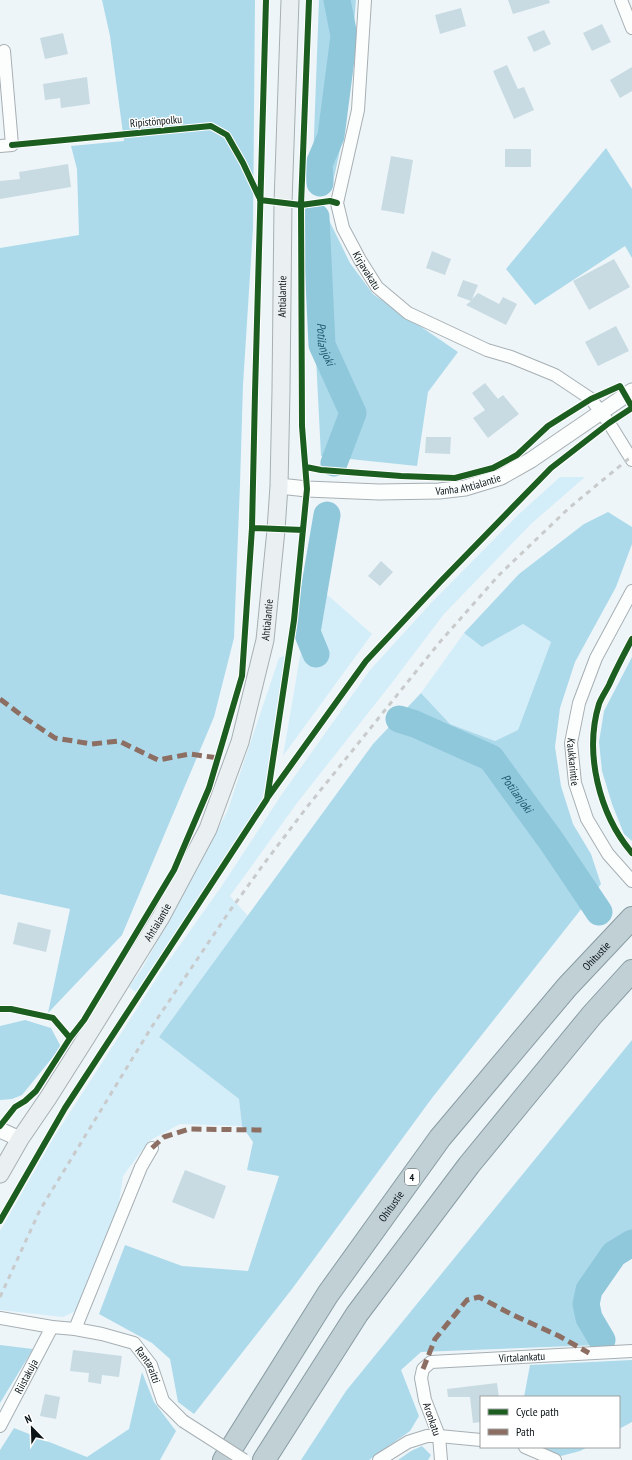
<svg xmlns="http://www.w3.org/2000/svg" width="632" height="1460" font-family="'PT Sans Narrow',sans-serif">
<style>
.green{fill:#d4eef9}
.forest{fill:#acdaeb}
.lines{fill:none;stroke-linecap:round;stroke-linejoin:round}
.river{stroke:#8fc7db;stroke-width:27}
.building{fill:#c8dbe2}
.minor-casing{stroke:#a7afb3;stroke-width:14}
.tertiary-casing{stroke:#a7afb3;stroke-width:17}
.secondary-casing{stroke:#a7afb3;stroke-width:19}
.motorway-casing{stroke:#899ca3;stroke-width:24}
.minor{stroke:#fcfefe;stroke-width:12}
.tertiary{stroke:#fcfefe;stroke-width:15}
.secondary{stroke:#eaf0f1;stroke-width:17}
.motorway{stroke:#c0d0d4;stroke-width:22}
.rail{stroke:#c8cacb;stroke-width:3;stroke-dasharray:5 5;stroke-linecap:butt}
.minor-bridge-casing{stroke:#a7afb3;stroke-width:14;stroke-linecap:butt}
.minor-bridge{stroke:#fcfefe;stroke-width:12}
.quiet{stroke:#8d6e63;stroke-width:5;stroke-dasharray:10 5;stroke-linecap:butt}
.cycleway-casing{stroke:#fff;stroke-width:8}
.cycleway{stroke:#1b5e20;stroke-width:6}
.labels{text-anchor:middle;stroke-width:3;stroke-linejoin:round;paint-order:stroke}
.shield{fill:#fff;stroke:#545a5d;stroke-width:1}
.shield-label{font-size:10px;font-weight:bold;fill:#0b1417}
.street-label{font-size:11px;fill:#0b1417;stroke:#fff}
.water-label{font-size:12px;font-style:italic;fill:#1c596e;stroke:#fff}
</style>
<rect width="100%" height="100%" fill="#edf5f8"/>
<path class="green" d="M560,477H585L531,524L444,614L391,684L297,803L230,896L248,916L159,1037L239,1099L242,1126L180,1124L149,1141L123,1176L119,1203L80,1309L63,1317L0,1310V1231L54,1137L160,973L221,887L282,794L370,670L432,602L519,514Z
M323,591L372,634L283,756L302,645Z
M523,624L551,642L518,730L495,741L450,724L421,693L464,633L482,647Z
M286,655L266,783L262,800L136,992L129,987L143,967L227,812L279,658Z"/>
<path class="forest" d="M102,0H255L253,228L243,385L240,484L234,638L214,717L122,935L48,1013L70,909L0,894V248L79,235L77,169L71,146L124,141L110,36Z
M319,0H356L346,123L331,191L312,190Z
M606,148L632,189V258L625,246L535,305L506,269Z
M327,216L350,263L373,294L458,352L428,392L417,466L321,456L309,219Z
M608,512L632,527V544L616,587L575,662L560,708L555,747L561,786L573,824L591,854L601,884L432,1098L292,1289L194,1414L178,1402L170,1359L152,1343L99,1314L125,1245L182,1266L248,1271L279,1176L247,1170L253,1142L242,1126L239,1099L159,1037L373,744L421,693L450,724L495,741L518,730L551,642L523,624L482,647L464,633L519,574L584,524Z
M632,657V841L624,834L612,804L602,771L599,742L604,711Z
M25,1020L51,1028L61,1047L22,1095L12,1099L0,1100V1026Z
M632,1040V1231L607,1250L574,1305L598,1345L421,1352L401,1370L419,1416L410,1431L369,1460H301L346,1391Z
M0,1345L33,1349L0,1403Z
M632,1360V1422L619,1429V1397H524L530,1365Z
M142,1372L154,1402L176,1431L160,1460H0V1450L14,1428L87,1457L129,1429Z
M422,1446L431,1455L428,1460H398L411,1451Z
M540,1447H588L580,1451L561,1456Z"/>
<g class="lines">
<g class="river">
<path d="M320,183L319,164L331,136L344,36L337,0"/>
<path id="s1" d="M316,217L322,345L353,413L334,463"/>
<path d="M316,654L307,632L327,515"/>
<path id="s2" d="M399,719L415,724L491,758L552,842L599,912"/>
<path d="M602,1340L589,1318L586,1304L589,1290L614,1254L632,1243"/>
</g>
</g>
<path class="building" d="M508,0H549L550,3L513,14Z
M461,8L466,26L440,34L435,15Z
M602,24L611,42L592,51L583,33Z
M544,30L551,44L534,52L527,37Z
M63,33L68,54L45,59L40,38Z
M507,65L518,89L524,87L534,110L514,119L493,71Z
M632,67V91L620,98L610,80Z
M87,77L90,104L61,108L60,98L45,100L43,84Z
M505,149H531V167H505Z
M391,156L413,160L404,214L381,210Z
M68,164L71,187L0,199V181L20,179L19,172Z
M432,251L451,259L445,275L426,268Z
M614,259L630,287L589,310L573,281Z
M463,280L478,285L472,299L478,293L499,304L503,297L517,304L506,325L466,305L471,301L457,296Z
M616,326L629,351L598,366L585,342Z
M485,383L498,399L503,395L519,414L488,438L473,418L485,410L472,393Z
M426,437H451L450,454L425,453Z
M381,561L393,572L380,586L368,576Z
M18,922L51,930L46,952L13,944Z
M185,1170L226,1186L214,1219L172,1202Z
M73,1350L122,1356L119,1377L102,1375L101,1384L88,1382L89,1373L70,1371Z
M497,1383L499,1397H481V1422L473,1423L470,1397H448L447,1389Z
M45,1394L60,1397L56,1419L40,1416Z"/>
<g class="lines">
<g class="minor-casing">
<g id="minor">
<path id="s3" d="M365,0L358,110L337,203L343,228L360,260L377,287L408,313L487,350L511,357L555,375L591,399L609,423L632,460"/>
<path d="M621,0L632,28"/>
<path d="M0,146L12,145L4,51"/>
<path id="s4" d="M632,591L596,658L579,703L571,743L575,783L587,819L608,854L632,881"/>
<path id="s5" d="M0,1318L52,1327L75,1329L102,1334L134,1343L151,1365L163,1401L183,1421"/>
<path d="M75,1329L141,1167L152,1148"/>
<path id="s6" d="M0,1426L52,1327"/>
<path d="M525,1447L555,1460"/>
<path d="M379,1460L408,1442L427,1436H439L481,1440"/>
<path id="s7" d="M441,1460L439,1436L425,1400L421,1378L423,1369L431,1362L632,1351"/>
</g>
</g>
<g class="tertiary-casing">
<g id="tertiary">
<path id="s8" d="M279,486L307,489L379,492L439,491L465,488L501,477L531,460L632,391"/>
<path d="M0,1130L20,1139"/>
</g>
</g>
<g class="secondary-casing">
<g id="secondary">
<path id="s9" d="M0,1174L20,1139L48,1098L86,1038L161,917L208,829L240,742L265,640L276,530L279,486L281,391L283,203L290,0"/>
</g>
</g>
<g class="motorway-casing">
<g id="motorway">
<path id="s10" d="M224,1460L328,1294L440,1138L567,987L632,918"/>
<path d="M264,1460L357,1314L469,1165L592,1015L632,971"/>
</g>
</g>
<use href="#minor" class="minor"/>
<use href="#tertiary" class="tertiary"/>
<use href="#secondary" class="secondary"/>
<use href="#motorway" class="motorway"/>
<path class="rail" d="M0,1297L40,1210L151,1028L229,912L266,861L307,807L439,643L499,575L569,508L632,456"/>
<g class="minor-bridge-casing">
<path id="minor-bridge" d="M183,1421L244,1460"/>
</g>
<use href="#minor-bridge" class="minor-bridge"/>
<path class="quiet" d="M0,699L25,718L55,738L92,744L119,741L158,760L190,754L218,758
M152,1148L164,1137L189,1129L262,1130
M423,1369L435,1339L467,1300L479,1297L511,1314L559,1336L589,1353"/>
<g class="cycleway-casing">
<path id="cycleway" d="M12,145L211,126L227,135L243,163L259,197
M260,200L301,205L330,201L337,203
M306,467L321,470L401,476L455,478L493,468L517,455L548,426L591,399L620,386L632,407
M252,528L303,530
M632,639C624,654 616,669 609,685C606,691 601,698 599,704C584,753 599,814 632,853
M268,797L366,661L441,581L551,468L609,423L632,408
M0,1009H11L53,1018L70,1038
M0,1126L15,1107L25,1101L36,1091L70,1038L84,1020L174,870L209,788L242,676L252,528L255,393L266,0
M0,1221L65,1108L267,799L294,620L307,489L302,426L301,205L309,0"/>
</g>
<use href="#cycleway" class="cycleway"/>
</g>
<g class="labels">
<rect class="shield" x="405" y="1169" width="14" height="16" rx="3"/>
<g class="shield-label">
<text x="412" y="1181">4</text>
</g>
<g class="street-label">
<text transform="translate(156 121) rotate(-5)" y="4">Ripistönpolku</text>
<text dy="4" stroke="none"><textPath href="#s3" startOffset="280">Kirjavakatu</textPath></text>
<text dy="4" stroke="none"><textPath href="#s9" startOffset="945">Ahtialantie</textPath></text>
<text dy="4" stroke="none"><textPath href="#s8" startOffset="190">Vanha Ahtialantie</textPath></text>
<text dy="4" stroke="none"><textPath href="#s9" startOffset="621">Ahtialantie</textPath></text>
<text dy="4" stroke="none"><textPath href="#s4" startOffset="184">Kaukkarintie</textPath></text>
<text dy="4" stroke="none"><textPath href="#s9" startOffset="297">Ahtialantie</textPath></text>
<text dy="4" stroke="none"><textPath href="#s10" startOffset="628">Ohitustie</textPath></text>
<text dy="4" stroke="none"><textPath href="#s10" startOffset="304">Ohitustie</textPath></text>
<text dy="4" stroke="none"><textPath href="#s7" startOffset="196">Virtalankatu</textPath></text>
<text dy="4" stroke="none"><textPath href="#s5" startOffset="163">Rantaraitti</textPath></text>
<text dy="4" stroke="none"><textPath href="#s6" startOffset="56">Riistakuja</textPath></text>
<text transform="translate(432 1419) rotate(71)" y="4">Aronkatu</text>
</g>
<g class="water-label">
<text dy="4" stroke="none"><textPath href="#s1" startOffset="128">Potilanjoki</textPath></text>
<text dy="4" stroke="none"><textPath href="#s2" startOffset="144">Potilanjoki</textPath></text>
</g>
</g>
<rect x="480" y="1396" width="140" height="52" fill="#ffffff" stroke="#9da1a2"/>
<rect x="488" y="1409" width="20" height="6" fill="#1b5e20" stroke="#9da1a2"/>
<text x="516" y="1416" font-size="12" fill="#0b1417">Cycle path</text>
<rect x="488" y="1429" width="20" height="6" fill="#8d6e63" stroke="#9da1a2"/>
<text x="516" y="1436" font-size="12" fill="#0b1417">Path</text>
<g transform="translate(32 1428) rotate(337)" stroke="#ffffff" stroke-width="3" paint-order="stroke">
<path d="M0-3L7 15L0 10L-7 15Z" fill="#0b1417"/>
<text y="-6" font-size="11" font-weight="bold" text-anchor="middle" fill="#0b1417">N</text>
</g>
</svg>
